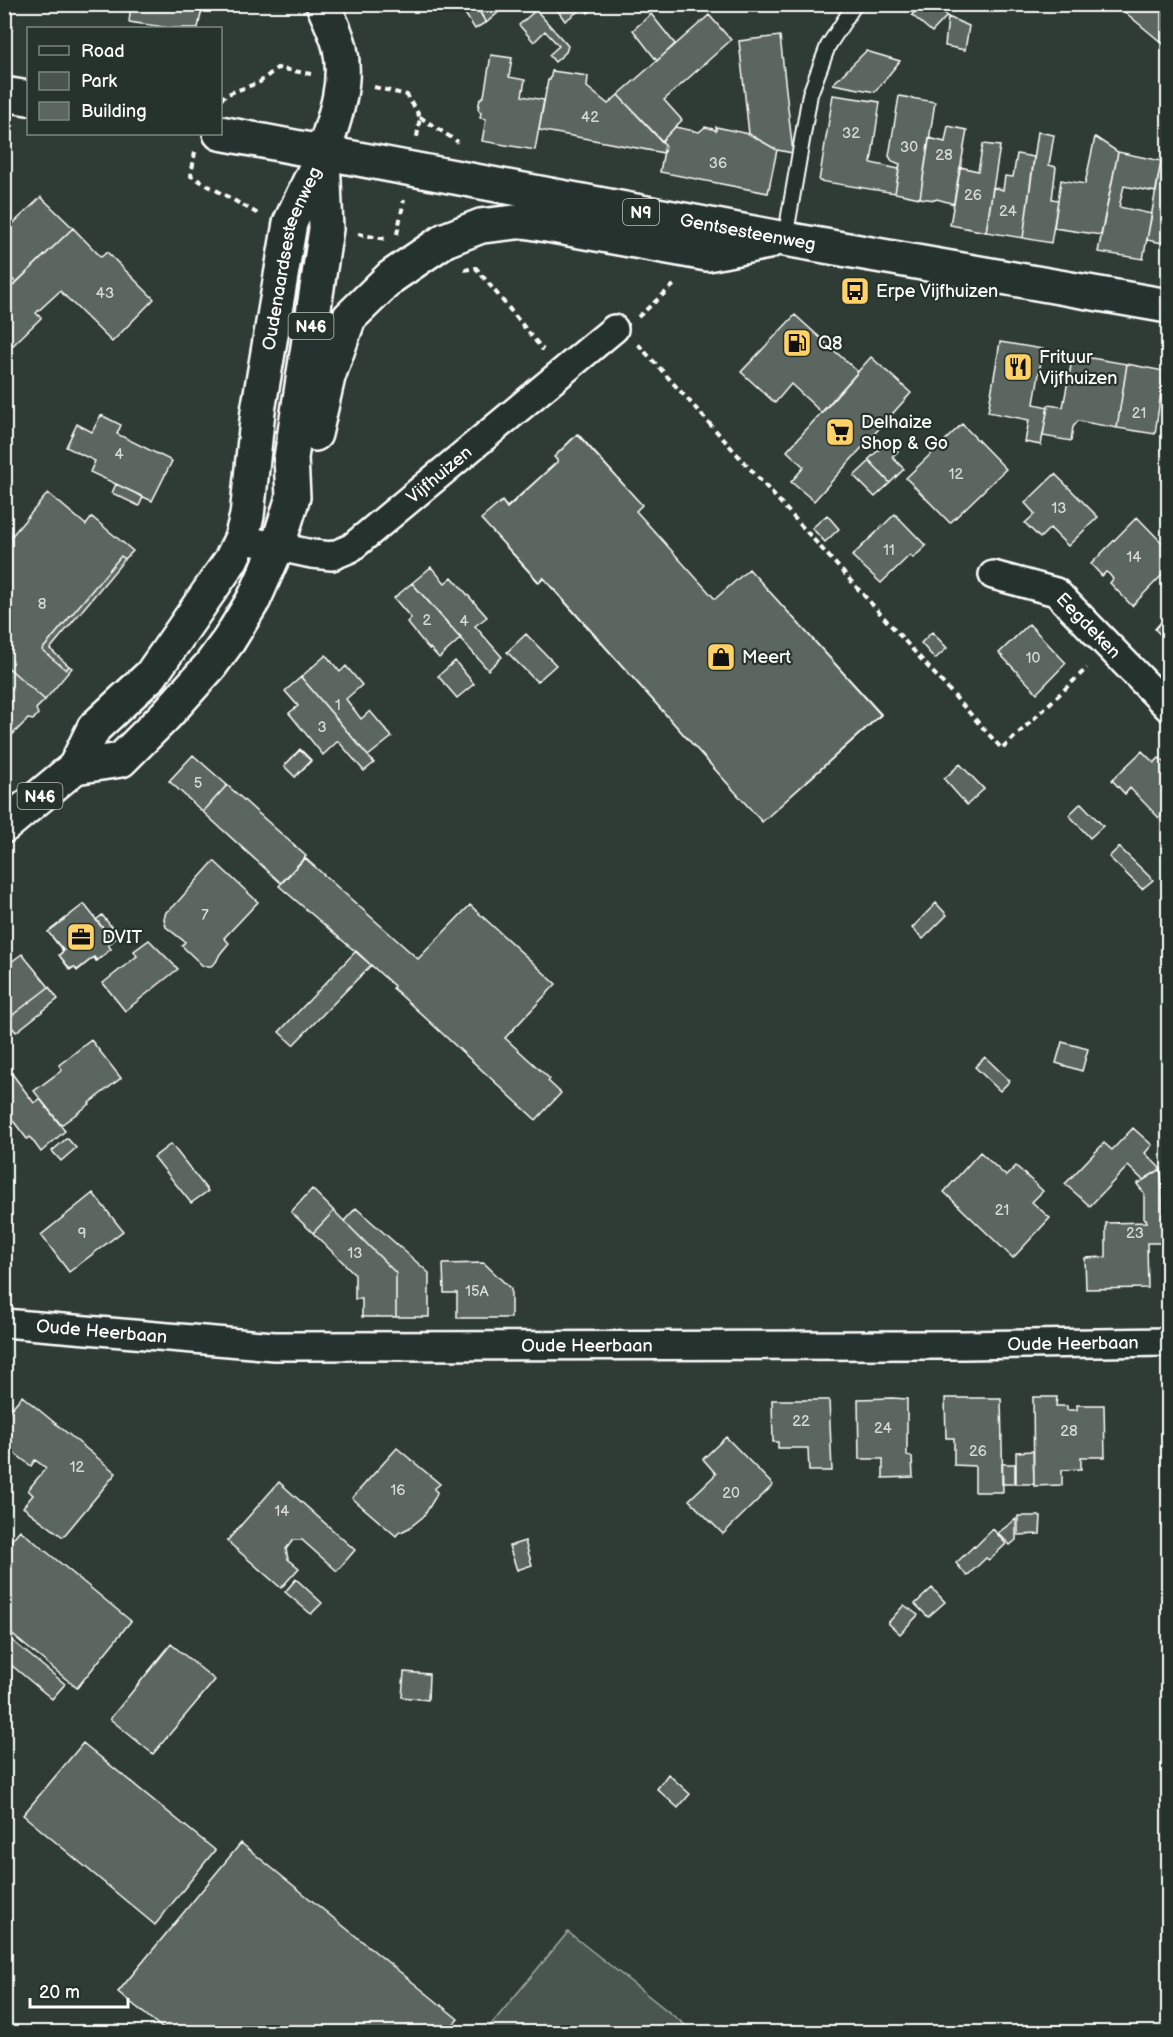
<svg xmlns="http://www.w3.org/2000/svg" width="1173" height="2037" font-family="'Balsamiq Sans',sans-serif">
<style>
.green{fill:#4a544f;stroke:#a4aaa7;stroke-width:1.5}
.building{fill:#5b6661;stroke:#fff;stroke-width:1.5}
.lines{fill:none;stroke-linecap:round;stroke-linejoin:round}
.lane-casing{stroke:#fff;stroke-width:18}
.street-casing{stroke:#fff;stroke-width:32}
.secondary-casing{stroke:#fff;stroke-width:38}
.primary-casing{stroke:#fff;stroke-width:38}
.path{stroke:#fff;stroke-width:4;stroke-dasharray:6 4.5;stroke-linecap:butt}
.lane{stroke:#26332d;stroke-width:14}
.street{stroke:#26332d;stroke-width:27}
.secondary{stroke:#26332d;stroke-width:33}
.primary{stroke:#26332d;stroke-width:33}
.labels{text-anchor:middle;stroke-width:4.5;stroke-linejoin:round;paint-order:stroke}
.number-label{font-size:15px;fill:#d6d9d8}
.shield{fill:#26332d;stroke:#bec2c0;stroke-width:1.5}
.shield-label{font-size:16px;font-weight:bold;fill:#fff}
.street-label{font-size:18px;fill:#fff;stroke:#26332d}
.poi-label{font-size:18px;fill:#fff;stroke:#26332d;text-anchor:start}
</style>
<rect width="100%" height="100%" fill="#2f3b35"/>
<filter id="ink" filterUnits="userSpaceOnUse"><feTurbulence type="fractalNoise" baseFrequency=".0167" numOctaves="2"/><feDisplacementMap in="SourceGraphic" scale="12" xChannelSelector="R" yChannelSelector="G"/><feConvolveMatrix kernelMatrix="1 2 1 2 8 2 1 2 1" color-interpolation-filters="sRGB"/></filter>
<g filter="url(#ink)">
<path class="green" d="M568,1932L694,2032H485Z"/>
<path class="building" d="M131,4H203L198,28H170L129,22Z
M468,4H475L486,22L475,29L462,9Z
M475,4H508L486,23Z
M553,4H599L588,13L584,7L565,21Z
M922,4H935L947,16L932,32L912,15Z
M1115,4H1168V48Z
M536,10L568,46L566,52L555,62L549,55L559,46L545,31L534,42L519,25Z
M651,14L675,44L657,61L633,30Z
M709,15L731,40L664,100L682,120L662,141L618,95Z
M948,17L969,26L965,50L945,46Z
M780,36L793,153L777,150L749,134L739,41Z
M866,51L900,61L875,92L833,84Z
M491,55L512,58L509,77L525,80L522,96L544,100L535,150L482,141L486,119L480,118L481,113L478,109L480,99L484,96Z
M552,71L588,76L587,87L608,104L618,95L665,145L664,153L539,130L548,80H550Z
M833,95L880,102L871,163L899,169L895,193L819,181Z
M899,96L935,102L920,198L895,193L900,164L892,161L889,156Z
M948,126L967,130L954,204L937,199L935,200L920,198L929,138L945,142Z
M675,127L699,132L705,127L713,129L716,131V127L749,134L777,150L768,193L660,172L665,145L662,141Z
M1038,132L1054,135L1049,165L1056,167L1052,199L1058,200L1051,243L1023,238Z
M1095,137L1118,152L1101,235L1054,228L1061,180L1085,184Z
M983,144L1000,146L986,232L950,225L960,167L978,171Z
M1118,152L1161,161L1156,192L1124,186L1119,207L1152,214L1143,259L1098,252Z
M1017,154L1034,157L1023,238L986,232L993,187L1003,190L1005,176L1013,177Z
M1161,161L1168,162V244L1147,240Z
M41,197L73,228L16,283L4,270V232Z
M73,228L101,257L107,252L154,299L112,342L60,291L36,313L41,318L4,354V294Z
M795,315L858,372L822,413L791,384L775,403L741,372Z
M1000,342L1043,349L1034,404L1048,407L1041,445L1025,442L1029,420L988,412Z
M1073,355L1127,364L1117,428L1078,421L1073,427L1071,441L1043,436L1048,405L1063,407Z
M1167,355L1168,356V401L1161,399Z
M871,357L911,393L814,501L791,482L804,467L787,451Z
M1127,364L1164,371L1155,434L1117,428Z
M101,415L121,425L117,434L172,461L152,501L90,472L95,461L66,447L77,424L92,432Z
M962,424L1006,469L950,523L906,478Z
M577,434L642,505L636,511L715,599L749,569L881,715L762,822L543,578L539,582L481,519L502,501L507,507L558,461L554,457Z
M578,434L642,505L636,511L715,599L749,569L881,714L762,822L544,578L539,583L481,519L502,501L507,508L558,461L554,457Z
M888,441L898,451L892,457L904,469L890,483L868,460Z
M870,461L890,483L875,497L854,476Z
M1055,474L1098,517L1068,546L1050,528L1040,538L1025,523L1035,514L1025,503Z
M116,484L143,497L139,506L112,493Z
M48,493L86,525L92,517L133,551L125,559L121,556L42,650L66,670L69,666L72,668L45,700L4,664V545Z
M895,514L926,546L913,558L910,555L881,583L852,556Z
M827,515L839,529L825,542L812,528Z
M1137,517L1168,549V569L1132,606L1110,583L1113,579L1109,574L1106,572L1102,576L1091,564Z
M121,556L125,559L50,649L69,666L66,670L42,650Z
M431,567L445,583L452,577L487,617L475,626L502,657L488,670L412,583Z
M412,583L461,638L439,658L430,648L429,649L407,622L411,618L394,598Z
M1168,614V643L1155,629Z
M1029,624L1066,663L1037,693L999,653Z
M932,632L947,648L935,659L921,643Z
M526,634L556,665L537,682L507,652Z
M326,655L340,672L346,666L362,685L346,699L361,719L370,711L392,737L368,756L301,677Z
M455,661L474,684L457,698L438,676Z
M4,664L45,700L36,709L38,714L33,720L28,719L14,733L4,724Z
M301,677L374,763L364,771L338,741L323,755L289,713L298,706L285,691Z
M4,724L14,733L4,743Z
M300,749L311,760L295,777L284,766Z
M300,750L311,761L295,777L284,766Z
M1142,751L1154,763L1159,758L1168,765V808L1159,818L1130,788L1125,794L1112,780Z
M193,755L227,785L203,812L169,781Z
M960,764L984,789L967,805L944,779Z
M227,785L306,856L281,883L203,812Z
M1081,803L1103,826L1090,838L1069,815Z
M1119,847L1153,880L1142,889L1109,857Z
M305,858L418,959L470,905L556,984L505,1038L550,1079L548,1081L561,1093L536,1120L393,988L394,986L371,965L279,886Z
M214,861L258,902L224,938L229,943L220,954L216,962L211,966H203L182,946L185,942L166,927L164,919L166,912L174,906Z
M936,903L947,915L923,939L912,928Z
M84,904L113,941L108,945L111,949L97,961L94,957L77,970L74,967L70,969L59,955L64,951L48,932Z
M84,904L113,941L108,945L111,949L96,961L94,957L77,971L74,967L70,970L59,955L63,951L48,932Z
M102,915L119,936L113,941L96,920Z
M149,940L178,969L125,1011L103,983L137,956L134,951Z
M356,951L371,965L293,1045L279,1032Z
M22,954L49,987L6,1020L4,967Z
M49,987L58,999L16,1032L6,1020Z
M91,1040L121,1078L89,1103L90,1104L61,1125L34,1091L62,1070L59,1065Z
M1062,1042L1088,1049L1082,1071L1056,1063Z
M985,1057L1010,1081L1000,1091L975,1067Z
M7,1067L34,1103L40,1099L65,1131L41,1152L30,1137L27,1139L4,1109V1069Z
M1133,1128L1152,1145L1145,1153L1161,1169L1143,1180L1128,1166L1090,1206L1065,1184L1104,1143L1112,1150Z
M67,1138L76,1148L61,1161L52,1151Z
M171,1144L208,1191L191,1203L154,1157Z
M980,1152L1006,1176L1016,1166L1043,1191L1032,1202L1050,1218L1013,1258L944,1192Z
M1161,1169L1164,1243H1147L1148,1288L1086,1289L1085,1258L1106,1257V1223L1147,1222L1146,1219H1144V1193L1137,1184Z
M312,1189L334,1211L313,1233L291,1212Z
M93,1193L123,1231L69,1272L41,1235Z
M356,1208L429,1273V1317H396V1273L344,1221Z
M334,1211L396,1273V1317H362V1299H355V1274L313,1233Z
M484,1263L511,1289V1318H457V1293H444L443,1264Z
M22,1396L116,1473L63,1537L23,1507L33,1495L28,1490L46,1468L35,1460L31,1466L4,1445V1417Z
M1033,1397H1057L1056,1406H1067V1410H1077V1405H1104L1105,1457H1081V1469L1062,1470V1485L1034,1486Z
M892,1398L907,1399V1456L912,1457L913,1477L883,1478V1459H859L858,1399Z
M945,1398H1001L1003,1492H975V1466L954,1465V1438H946Z
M772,1400H829L832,1471H809L808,1448H778V1442H773Z
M726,1437L773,1485L723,1534L689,1500L716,1474L703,1459Z
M397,1448L440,1484L434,1489L437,1492L436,1496L424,1516L409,1528L401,1532L400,1531L396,1536L352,1498Z
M1033,1451L1034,1484H1016V1452Z
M1002,1464H1015V1484H1002Z
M279,1482L355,1550L337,1571L302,1540H293L286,1549L288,1559L299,1568L281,1588L227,1541Z
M1018,1516H1041L1040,1534L1018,1535Z
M1016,1519V1540L1010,1545L998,1533Z
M993,1529L1006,1544L989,1560L986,1558L967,1576L956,1563L974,1546L975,1547Z
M20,1530L131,1621L77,1688L4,1628V1549Z
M525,1541L532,1565L517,1570L509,1546Z
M296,1579L322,1603L311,1614L285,1592Z
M932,1588L945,1602L928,1617L915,1604Z
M904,1605L918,1615L900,1634L888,1623Z
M4,1634L65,1684L52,1699L4,1659Z
M171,1644L215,1680L153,1754L110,1719Z
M404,1672L429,1674L428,1700L402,1697Z
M83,1743L215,1850L155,1925L23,1815Z
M668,1774L690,1794L678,1808L657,1789Z
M241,1843L458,2019L447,2032H167L118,1992Z"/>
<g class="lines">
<g class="lane-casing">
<path id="lane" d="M785,239L810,94L828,46L855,4"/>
</g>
<g class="street-casing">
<g id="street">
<path id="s1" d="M241,539L312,554L332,556L351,548L614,329"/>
<path id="s2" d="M993,575L1056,592L1168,707"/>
<path id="s3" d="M4,1323L274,1346L964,1345L1168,1342"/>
</g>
</g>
<g class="secondary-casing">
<path id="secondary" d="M323,4C329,19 337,34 340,48C348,84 334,120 323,153"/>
</g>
<g class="primary-casing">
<g id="primary">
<path d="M4,94L28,98"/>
<path id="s4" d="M220,133L785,239L1168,306"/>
<path d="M315,434L328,377L349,318L391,277L445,240L481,226L525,221L707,254L768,242"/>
<path d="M75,767L121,760L165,716L210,666L229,640L254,599L278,545L293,497L291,458L326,229L323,158"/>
<path id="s5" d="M4,826L75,767L94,728L151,675L231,560L241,539L247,516L258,411L290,223L323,153"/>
</g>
</g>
<path class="path" d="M374,87L407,95L420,117L417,137
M221,100L225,95L260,82L277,68L311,74
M420,117L458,142
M195,152L191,176L260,215
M358,234L386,239
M397,234L404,200
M464,270L476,268L543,350
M638,317L677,282
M638,344L1002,749L1087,668"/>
<use href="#lane" class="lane"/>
<use href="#street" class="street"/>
<use href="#secondary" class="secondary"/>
<use href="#primary" class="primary"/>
</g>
</g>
<defs>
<g id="bus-square" transform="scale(1.5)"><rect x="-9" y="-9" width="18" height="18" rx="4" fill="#ffd166" stroke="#26332d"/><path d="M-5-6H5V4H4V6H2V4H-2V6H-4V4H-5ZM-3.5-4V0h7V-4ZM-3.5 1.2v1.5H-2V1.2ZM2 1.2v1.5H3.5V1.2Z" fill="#111"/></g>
<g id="fuel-square" transform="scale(1.5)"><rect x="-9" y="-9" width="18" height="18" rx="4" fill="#ffd166" stroke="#26332d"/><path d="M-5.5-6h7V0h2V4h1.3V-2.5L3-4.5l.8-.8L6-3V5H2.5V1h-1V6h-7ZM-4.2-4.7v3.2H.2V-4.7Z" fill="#111"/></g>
<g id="restaurant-square" transform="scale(1.5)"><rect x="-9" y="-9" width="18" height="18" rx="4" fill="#ffd166" stroke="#26332d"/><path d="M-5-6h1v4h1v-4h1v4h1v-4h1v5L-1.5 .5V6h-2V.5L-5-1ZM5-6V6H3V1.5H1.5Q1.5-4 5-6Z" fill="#111"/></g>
<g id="supermarket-square" transform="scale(1.5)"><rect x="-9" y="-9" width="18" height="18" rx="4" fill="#ffd166" stroke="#26332d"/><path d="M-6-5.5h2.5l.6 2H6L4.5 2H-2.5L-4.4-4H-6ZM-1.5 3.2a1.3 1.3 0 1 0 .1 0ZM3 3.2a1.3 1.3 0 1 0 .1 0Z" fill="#111"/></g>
<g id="shop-square" transform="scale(1.5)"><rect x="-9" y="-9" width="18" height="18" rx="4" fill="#ffd166" stroke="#26332d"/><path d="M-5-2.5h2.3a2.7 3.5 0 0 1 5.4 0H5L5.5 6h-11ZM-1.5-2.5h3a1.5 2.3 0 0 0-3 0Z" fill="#111"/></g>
<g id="office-square" transform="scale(1.5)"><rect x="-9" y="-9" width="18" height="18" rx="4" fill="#ffd166" stroke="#26332d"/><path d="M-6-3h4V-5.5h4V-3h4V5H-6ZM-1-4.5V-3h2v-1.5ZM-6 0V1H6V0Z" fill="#111"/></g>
</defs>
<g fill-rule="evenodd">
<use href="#bus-square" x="855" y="291"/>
<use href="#fuel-square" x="797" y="343"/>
<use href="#restaurant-square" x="1018" y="367"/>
<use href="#supermarket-square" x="840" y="432"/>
<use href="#shop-square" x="721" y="657"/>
<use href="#office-square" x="81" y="937"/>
</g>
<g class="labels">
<g class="number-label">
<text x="590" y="122">42</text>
<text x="851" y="138">32</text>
<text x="909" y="152">30</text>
<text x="944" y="160">28</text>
<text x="718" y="168">36</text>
<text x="973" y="200">26</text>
<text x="1008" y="216">24</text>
<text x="105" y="298">43</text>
<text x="1139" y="418">21</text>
<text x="119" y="459">4</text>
<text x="956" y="479">12</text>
<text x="1059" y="513">13</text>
<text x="889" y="555">11</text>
<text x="1134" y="562">14</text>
<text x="42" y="609">8</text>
<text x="427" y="625">2</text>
<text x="464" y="626">4</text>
<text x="1033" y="663">10</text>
<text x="338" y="710">1</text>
<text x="322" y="732">3</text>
<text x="198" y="788">5</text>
<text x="205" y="920">7</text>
<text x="1002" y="1215">21</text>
<text x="82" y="1238">9</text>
<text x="1135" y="1238">23</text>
<text x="355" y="1258">13</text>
<text x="477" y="1296">15A</text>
<text x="801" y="1426">22</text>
<text x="883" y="1433">24</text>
<text x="1069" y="1436">28</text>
<text x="978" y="1456">26</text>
<text x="77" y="1472">12</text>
<text x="398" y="1495">16</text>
<text x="731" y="1498">20</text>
<text x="282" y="1516">14</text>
</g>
<g class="shield">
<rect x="623" y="199" width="36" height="26" rx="4.5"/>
<rect x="288.5" y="313" width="45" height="26" rx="4.5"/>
<rect x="17.5" y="783" width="45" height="26" rx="4.5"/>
</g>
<g class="shield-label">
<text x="641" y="218">N9</text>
<text x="311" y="332">N46</text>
<text x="40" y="802">N46</text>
</g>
<g class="street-label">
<text dy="6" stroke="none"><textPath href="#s4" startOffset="537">Gentsesteenweg</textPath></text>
<text dy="6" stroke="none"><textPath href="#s5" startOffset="663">Oudenaardsesteenweg</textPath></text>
<text dy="6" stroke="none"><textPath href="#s1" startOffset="228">Vijfhuizen</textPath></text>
<text dy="6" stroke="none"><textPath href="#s2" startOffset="112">Eegdeken</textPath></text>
<text dy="6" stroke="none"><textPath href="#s3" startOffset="98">Oude Heerbaan</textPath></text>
<text dy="6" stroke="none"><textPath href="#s3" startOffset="1070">Oude Heerbaan</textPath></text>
<text dy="6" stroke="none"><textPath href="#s3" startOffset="584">Oude Heerbaan</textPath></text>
</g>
<g class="poi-label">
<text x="876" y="297">Erpe Vijfhuizen</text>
<text x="818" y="349">Q8</text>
<text x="1039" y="363">Frituur<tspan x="1039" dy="21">Vijfhuizen</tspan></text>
<text x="861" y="428">Delhaize<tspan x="861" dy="21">Shop &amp; Go</tspan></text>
<text x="742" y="663">Meert</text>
<text x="102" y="943">DVIT</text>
</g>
</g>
<rect width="1173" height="2037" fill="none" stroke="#26332d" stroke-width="24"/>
<rect x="12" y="12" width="1149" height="2013" fill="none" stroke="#fff" stroke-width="2" filter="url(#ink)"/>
<rect x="27" y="27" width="195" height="108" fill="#26332d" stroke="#7d8581" stroke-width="1.5"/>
<rect x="39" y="46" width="30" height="9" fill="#26332d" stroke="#7d8581" stroke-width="1.5"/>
<text x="81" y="57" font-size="18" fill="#ffffff">Road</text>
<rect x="39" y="72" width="30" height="18" fill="#4a544f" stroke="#7d8581" stroke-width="1.5"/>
<text x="81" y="87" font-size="18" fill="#ffffff">Park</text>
<rect x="39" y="102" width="30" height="18" fill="#5b6661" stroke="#7d8581" stroke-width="1.5"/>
<text x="81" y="117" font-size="18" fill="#ffffff">Building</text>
<path d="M30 1998v9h98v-9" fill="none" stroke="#ffffff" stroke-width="3"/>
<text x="39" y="1998" font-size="18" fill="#ffffff" stroke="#26332d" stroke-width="4.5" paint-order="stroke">20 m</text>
</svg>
